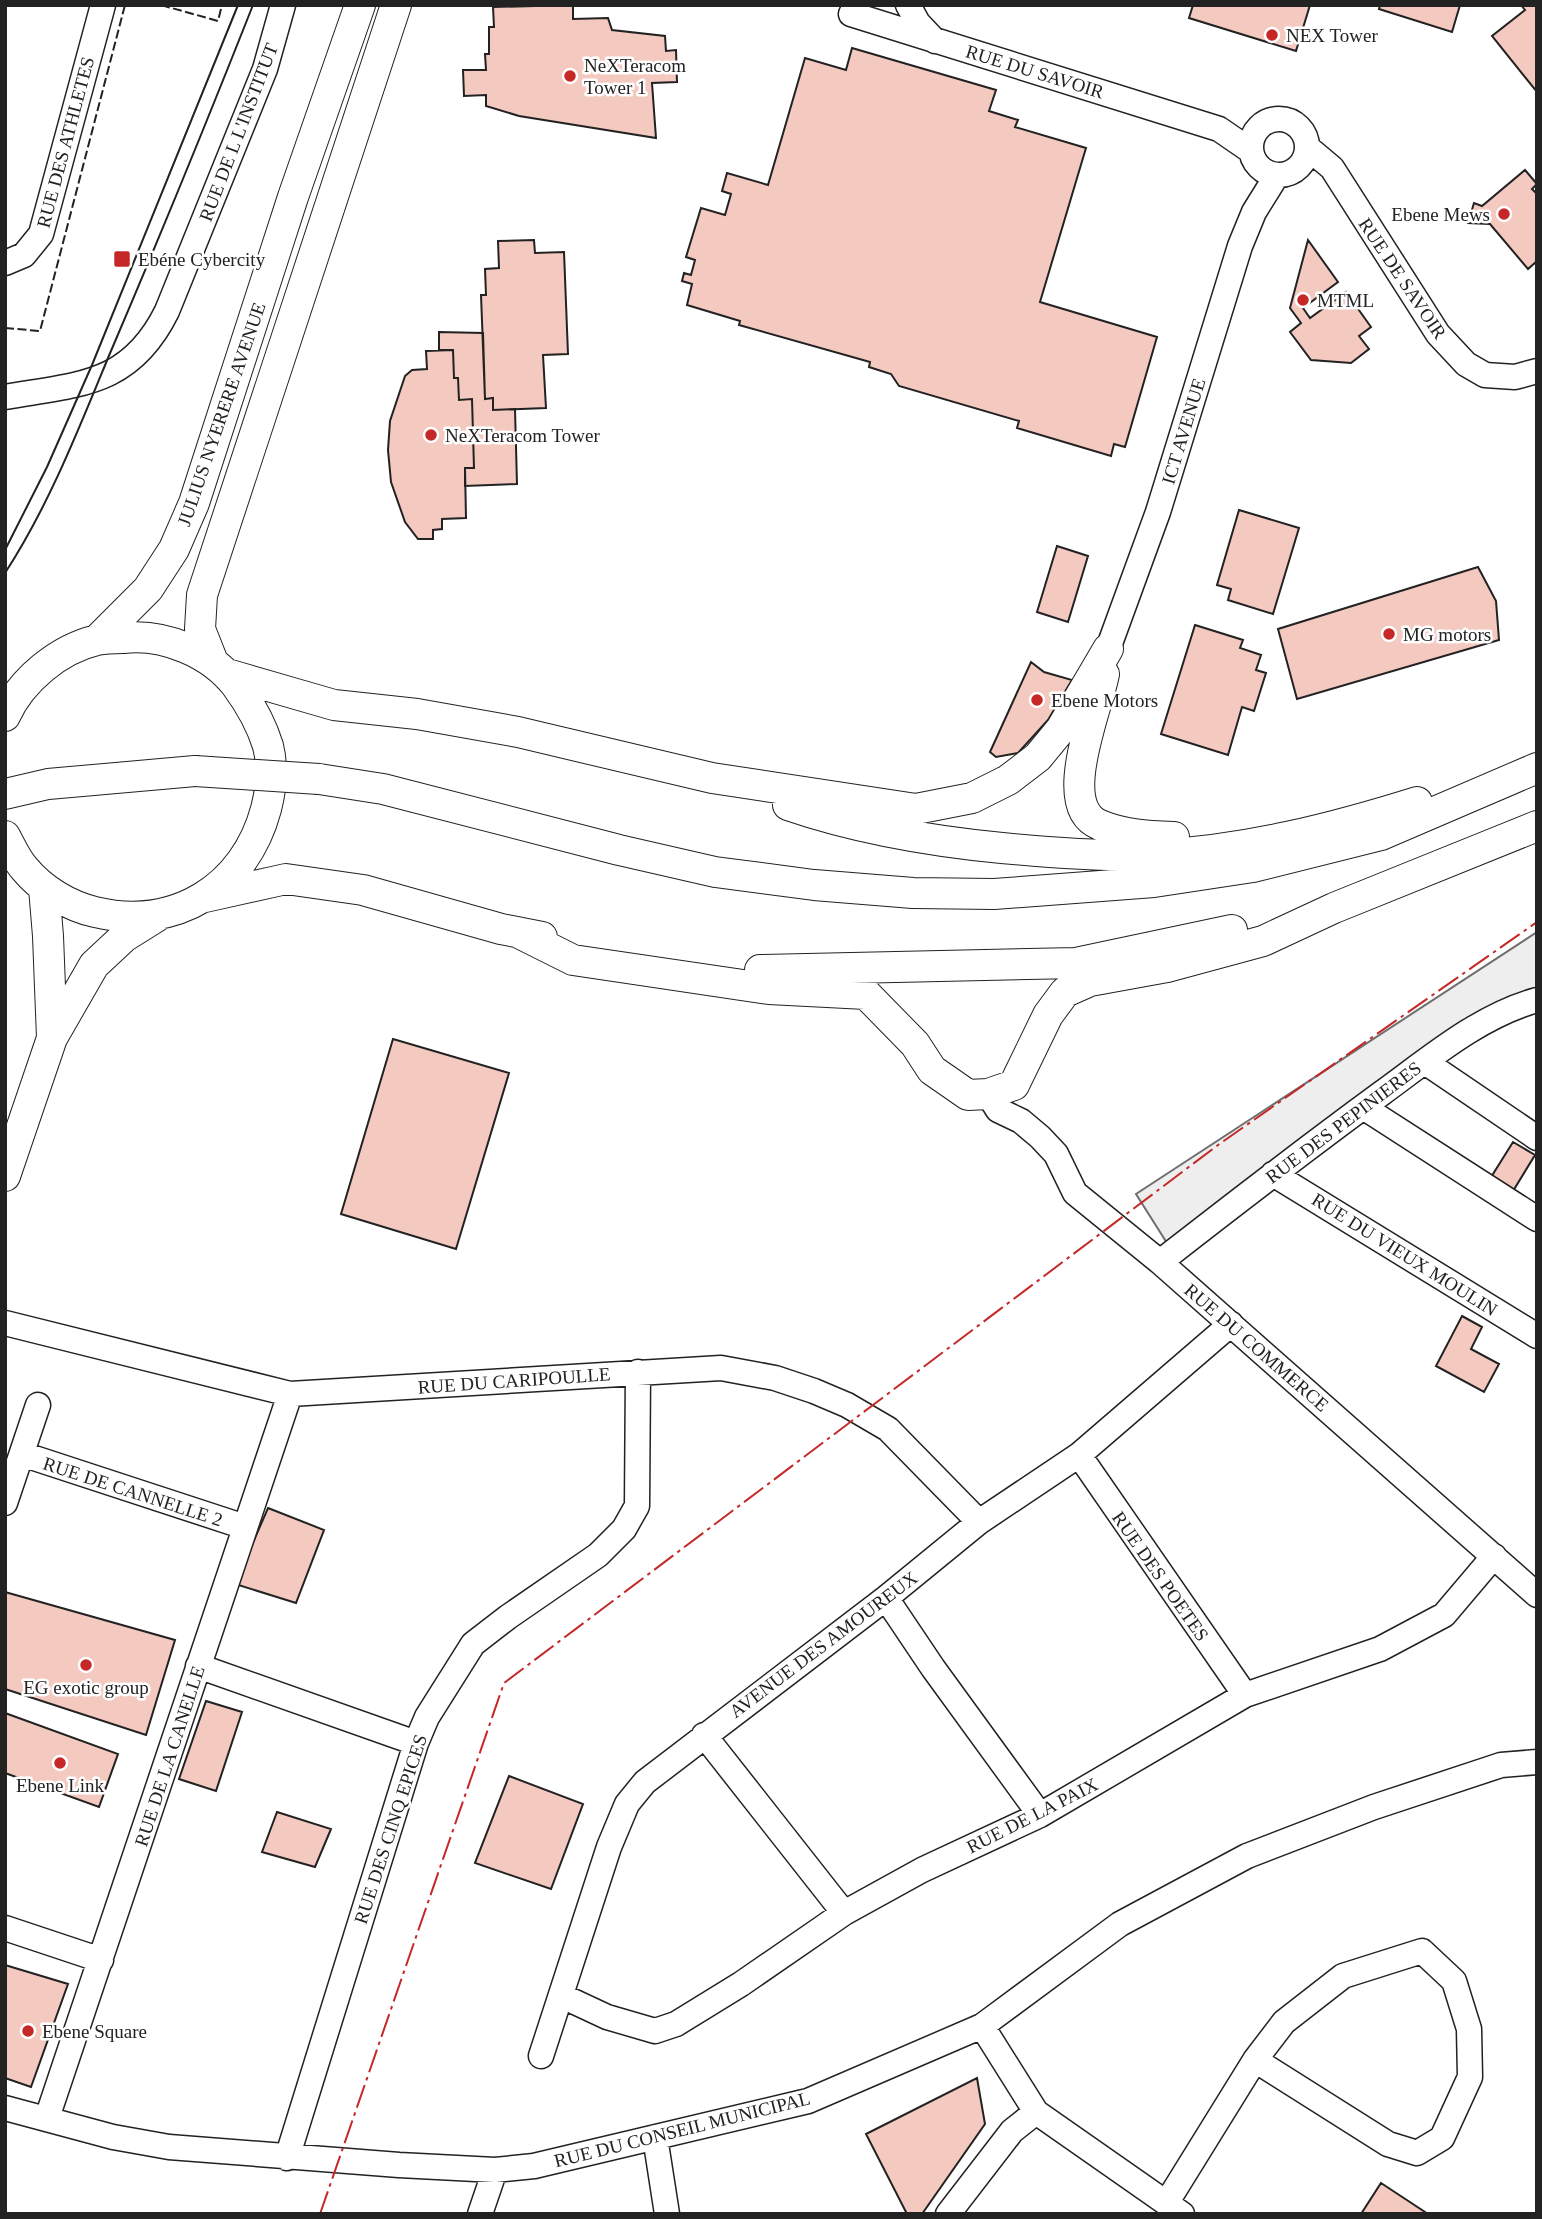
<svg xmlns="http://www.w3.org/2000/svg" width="1542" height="2219" font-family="Georgia,serif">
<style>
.green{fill:#eee;stroke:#6f6f6f;stroke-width:2}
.building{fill:#f3c9c0;stroke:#222;stroke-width:2}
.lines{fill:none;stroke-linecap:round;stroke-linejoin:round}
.minor-casing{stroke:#222;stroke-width:27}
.major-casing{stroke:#222;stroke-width:32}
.minor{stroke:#fff;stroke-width:24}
.major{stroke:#fff;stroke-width:30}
.tram{stroke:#222;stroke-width:2}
.major-bridge-casing{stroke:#222;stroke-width:32;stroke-linecap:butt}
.major-bridge{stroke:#fff;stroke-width:30}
.fence{stroke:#222;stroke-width:2;stroke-dasharray:9 3.5;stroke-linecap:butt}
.power{stroke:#c62828;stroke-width:2;stroke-dasharray:24 5 3.5 5;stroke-linecap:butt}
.poi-dot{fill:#c62828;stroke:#fff;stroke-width:2.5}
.labels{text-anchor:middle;stroke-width:5;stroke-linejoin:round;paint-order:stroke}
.poi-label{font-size:19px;fill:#222;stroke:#fff;text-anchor:start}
.street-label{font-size:19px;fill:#222;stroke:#fff}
</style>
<rect width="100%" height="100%" fill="#fff"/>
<path class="green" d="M1537,932V990L1167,1243L1136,1194Z"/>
<path class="building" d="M573,5V19L608,18L612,30L665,36L666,51L676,50L677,82L652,83L656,138L519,116L486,106V95L464,96L463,70H486L485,54H489V27H494L493,7Z
M1193,5H1310L1296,51L1189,18Z
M1380,5H1460L1452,32L1379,9Z
M1521,5H1537V92L1492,36L1525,10Z
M852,48L996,90L989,111L1018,120L1015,127L1086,148L1040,302L1157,337L1125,447L1114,444L1111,456L1017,428L1019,421L899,386L891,374L869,367L870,362L739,325L740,321L687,305L692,284L682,281L684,273L691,275L695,260L686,257L701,208L725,215L731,194L722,191L727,173L768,185L805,58L846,70Z
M1525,170L1537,184L1532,189L1537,194V261L1528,269L1490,224L1468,223L1474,203L1482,206Z
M534,240L535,253L564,252L568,354L543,355L546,408L493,410V398L485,399L481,295H486L485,269L499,268L498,241Z
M1308,240L1338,282L1303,308L1310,318L1346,292L1371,327L1359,336L1369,349L1351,363L1311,360L1290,332L1301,323L1290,308Z
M439,332L483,333L485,399L493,398V410L515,409L517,484L465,486V468H474L472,399L459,400L458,378H454L453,350H439Z
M453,350L454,378H458L459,400L472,399L474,468H465L466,518L442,519V529L433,530V539H418L405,522L391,482L388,450L390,421L405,376L412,370L427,369L426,351Z
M1239,510L1299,528L1273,614L1228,600L1231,589L1217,585Z
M1057,546L1088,556L1068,622L1037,612Z
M1478,567L1496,601L1499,640L1297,699L1278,629Z
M1195,625L1243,640L1240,648L1261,655L1256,670L1266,673L1254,711L1242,707L1228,755L1161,734Z
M1031,662L1044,672L1072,680L1048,720L1018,753L996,757L990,752Z
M393,1039L509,1073L456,1249L341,1214Z
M1513,1142L1535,1155L1510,1196L1488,1182Z
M1462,1316L1482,1327L1471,1349L1499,1364L1484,1392L1436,1366Z
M268,1508L324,1530L296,1603L235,1584Z
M5,1592L175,1640L146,1735L5,1689Z
M206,1701L242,1712L216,1791L179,1779Z
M5,1713L118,1754L99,1807L5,1773Z
M509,1776L583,1804L551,1889L475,1863Z
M277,1812L331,1829L315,1867L262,1852Z
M5,1965L68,1984L31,2087L5,2078Z
M977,2078L985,2124L922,2214H907L866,2134Z
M1381,2183L1428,2214H1361Z"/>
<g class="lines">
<g class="minor-casing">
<path id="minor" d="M857,5L851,14L1219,129L1251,151
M908,5L918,23L935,41
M1251 147a28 28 0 1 1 56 0a28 28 0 1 1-56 0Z
M1307,147L1332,168L1438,334L1466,364L1485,375L1515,377L1537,371
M5,263L24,255L41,234L103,5
M5,397C79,384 130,386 167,311L265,69L283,5
M1108,649L1158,512L1240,246L1254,212L1277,175
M1425,1062L1537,1138
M988,1094L998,1110L1021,1121L1040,1137L1056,1154L1075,1193L1160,1262L1537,1595
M1363,1107L1537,1219
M1273,1174L1537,1336
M1160,1262C1233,1205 1307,1148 1382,1093C1429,1059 1479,1016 1537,1000
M5,1323L290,1394L721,1368L775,1378L814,1391L847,1405L888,1429L979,1522
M22,1454L245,1527
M1079,1455L1245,1695
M5,1503L38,1405
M886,1598L933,1668L1040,1815
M198,1666L416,1743
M704,1735L844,1913
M5,1928L101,1960
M562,1996L607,2017L655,2031L676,2024L741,1984L844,1913L922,1870L1040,1815L1245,1695L1380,1649L1444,1615L1494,1556
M982,2026L1036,2112L1182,2214
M541,2056L609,1847L627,1804L645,1782L886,1598L979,1522L1079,1455L1231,1324
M5,2108L113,2137L169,2147L399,2165L495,2170L534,2166L808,2101L982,2026L1120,1924L1247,1856L1374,1807L1501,1765L1537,1762
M47,2118L290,1394
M655,2137L667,2214
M287,2158L416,1743L427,1717L473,1644L508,1617L598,1555L624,1529L637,1506L638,1372
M1167,2202L1255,2060L1284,2022L1343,1976L1422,1951L1454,1981L1469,2029L1470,2077L1442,2138L1417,2153L1388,2144L1255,2060
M480,2214L495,2170
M948,2214L1012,2131L1036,2112"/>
</g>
<g class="major-casing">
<path id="major" d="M97,640L148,589L174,549L194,503L293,197L360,5
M213,662L200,629L202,595L396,5
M227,674L334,705L417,714L518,732L712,778L916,809L972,798L1008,780L1038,757L1061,729L1108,649
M1104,674C1098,708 1054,807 1100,825C1123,835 1150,836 1174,837
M5,716C21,680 59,649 97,640C105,638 115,638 123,638C164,633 211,653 236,685C250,704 261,723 268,746C273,766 271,790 266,809C245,888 175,931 95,912C69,906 42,890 24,868C16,859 11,847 5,836
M319,779L383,789L619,850L715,872L814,885L913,893L994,894L1154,882L1253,867L1381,835L1537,768
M5,794L48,784L195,771
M788,805C858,829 929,841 1002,848C1054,853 1105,857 1156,855C1244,851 1334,828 1417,802
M44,888L48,936L52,1038
M205,897L286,879L363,890L501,929L542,937
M521,934L573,960L769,989L866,994L915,1044L932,1070L968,1095L988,1094L1014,1085L1048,1015L1065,992L1090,981L1167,967L1263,941L1334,908L1537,826
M760,970L1076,963L1232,930
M5,1176L52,1038L94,965L124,937L156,917"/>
</g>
<use href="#minor" class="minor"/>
<use href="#major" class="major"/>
<path class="tram" d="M5,550L47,467L92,365L238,5
M5,573C48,507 78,431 108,358C158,241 206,124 253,5"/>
<g class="major-bridge-casing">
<path id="major-bridge" d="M195,771L319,779"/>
</g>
<use href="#major-bridge" class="major-bridge"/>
<path class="fence" d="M161,5L218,21L222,5
M5,328L40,331L125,5"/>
<path class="power" d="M320,2214L504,1683L1218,1145L1537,922"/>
</g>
<g class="poi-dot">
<circle cx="1272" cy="35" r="7"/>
<circle cx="570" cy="76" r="7"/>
<circle cx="1504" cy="214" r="7"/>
<rect x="113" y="250" width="18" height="18" rx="3.5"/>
<circle cx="1303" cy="300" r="7"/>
<circle cx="431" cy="435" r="7"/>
<circle cx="1389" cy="634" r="7"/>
<circle cx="1037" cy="700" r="7"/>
<circle cx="86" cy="1665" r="7"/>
<circle cx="60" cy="1763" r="7"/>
<circle cx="28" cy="2031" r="7"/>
</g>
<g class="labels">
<g class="poi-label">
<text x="1286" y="42">NEX Tower</text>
<text x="584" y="72">NeXTeracom<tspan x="584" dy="22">Tower 1</tspan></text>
<text x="1490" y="221" text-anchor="end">Ebene Mews</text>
<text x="138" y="266">Ebéne Cybercity</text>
<text x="1317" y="307">MTML</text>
<text x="445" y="442">NeXTeracom Tower</text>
<text x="1403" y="641">MG motors</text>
<text x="1051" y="707">Ebene Motors</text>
<text x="86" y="1694" text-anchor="middle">EG exotic group</text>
<text x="60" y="1792" text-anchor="middle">Ebene Link</text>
<text x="42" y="2038">Ebene Square</text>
</g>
<g class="street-label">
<text transform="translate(1035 71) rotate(17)" y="7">RUE DU SAVOIR</text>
<text transform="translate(238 132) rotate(-69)" y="7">RUE DE L L'INSTITUT</text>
<text transform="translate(65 142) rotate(-75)" y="7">RUE DES ATHLETES</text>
<text transform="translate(1403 278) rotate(56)" y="7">RUE DE SAVOIR</text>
<text transform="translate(221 414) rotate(-71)" y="7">JULIUS NYERERE AVENUE</text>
<text transform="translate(1183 431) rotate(-73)" y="7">ICT AVENUE</text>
<text transform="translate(1343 1122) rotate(-37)" y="7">RUE DES PEPINIERES</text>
<text transform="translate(1405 1254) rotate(32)" y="7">RUE DU VIEUX MOULIN</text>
<text transform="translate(1257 1347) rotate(41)" y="7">RUE DU COMMERCE</text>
<text transform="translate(514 1380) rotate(-4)" y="7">RUE DU CARIPOULLE</text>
<text transform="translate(133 1491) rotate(18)" y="7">RUE DE CANNELLE 2</text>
<text transform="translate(1161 1576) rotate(55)" y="7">RUE DES POETES</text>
<text transform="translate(823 1644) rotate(-37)" y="7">AVENUE DES AMOUREUX</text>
<text transform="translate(169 1756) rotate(-72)" y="7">RUE DE LA CANELLE</text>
<text transform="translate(1032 1815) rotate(-27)" y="7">RUE DE LA PAIX</text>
<text transform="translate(390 1829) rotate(-72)" y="7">RUE DES CINQ EPICES</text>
<text transform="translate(682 2129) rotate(-14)" y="7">RUE DU CONSEIL MUNICIPAL</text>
</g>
</g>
<rect width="1542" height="2219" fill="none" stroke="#222222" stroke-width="14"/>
</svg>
